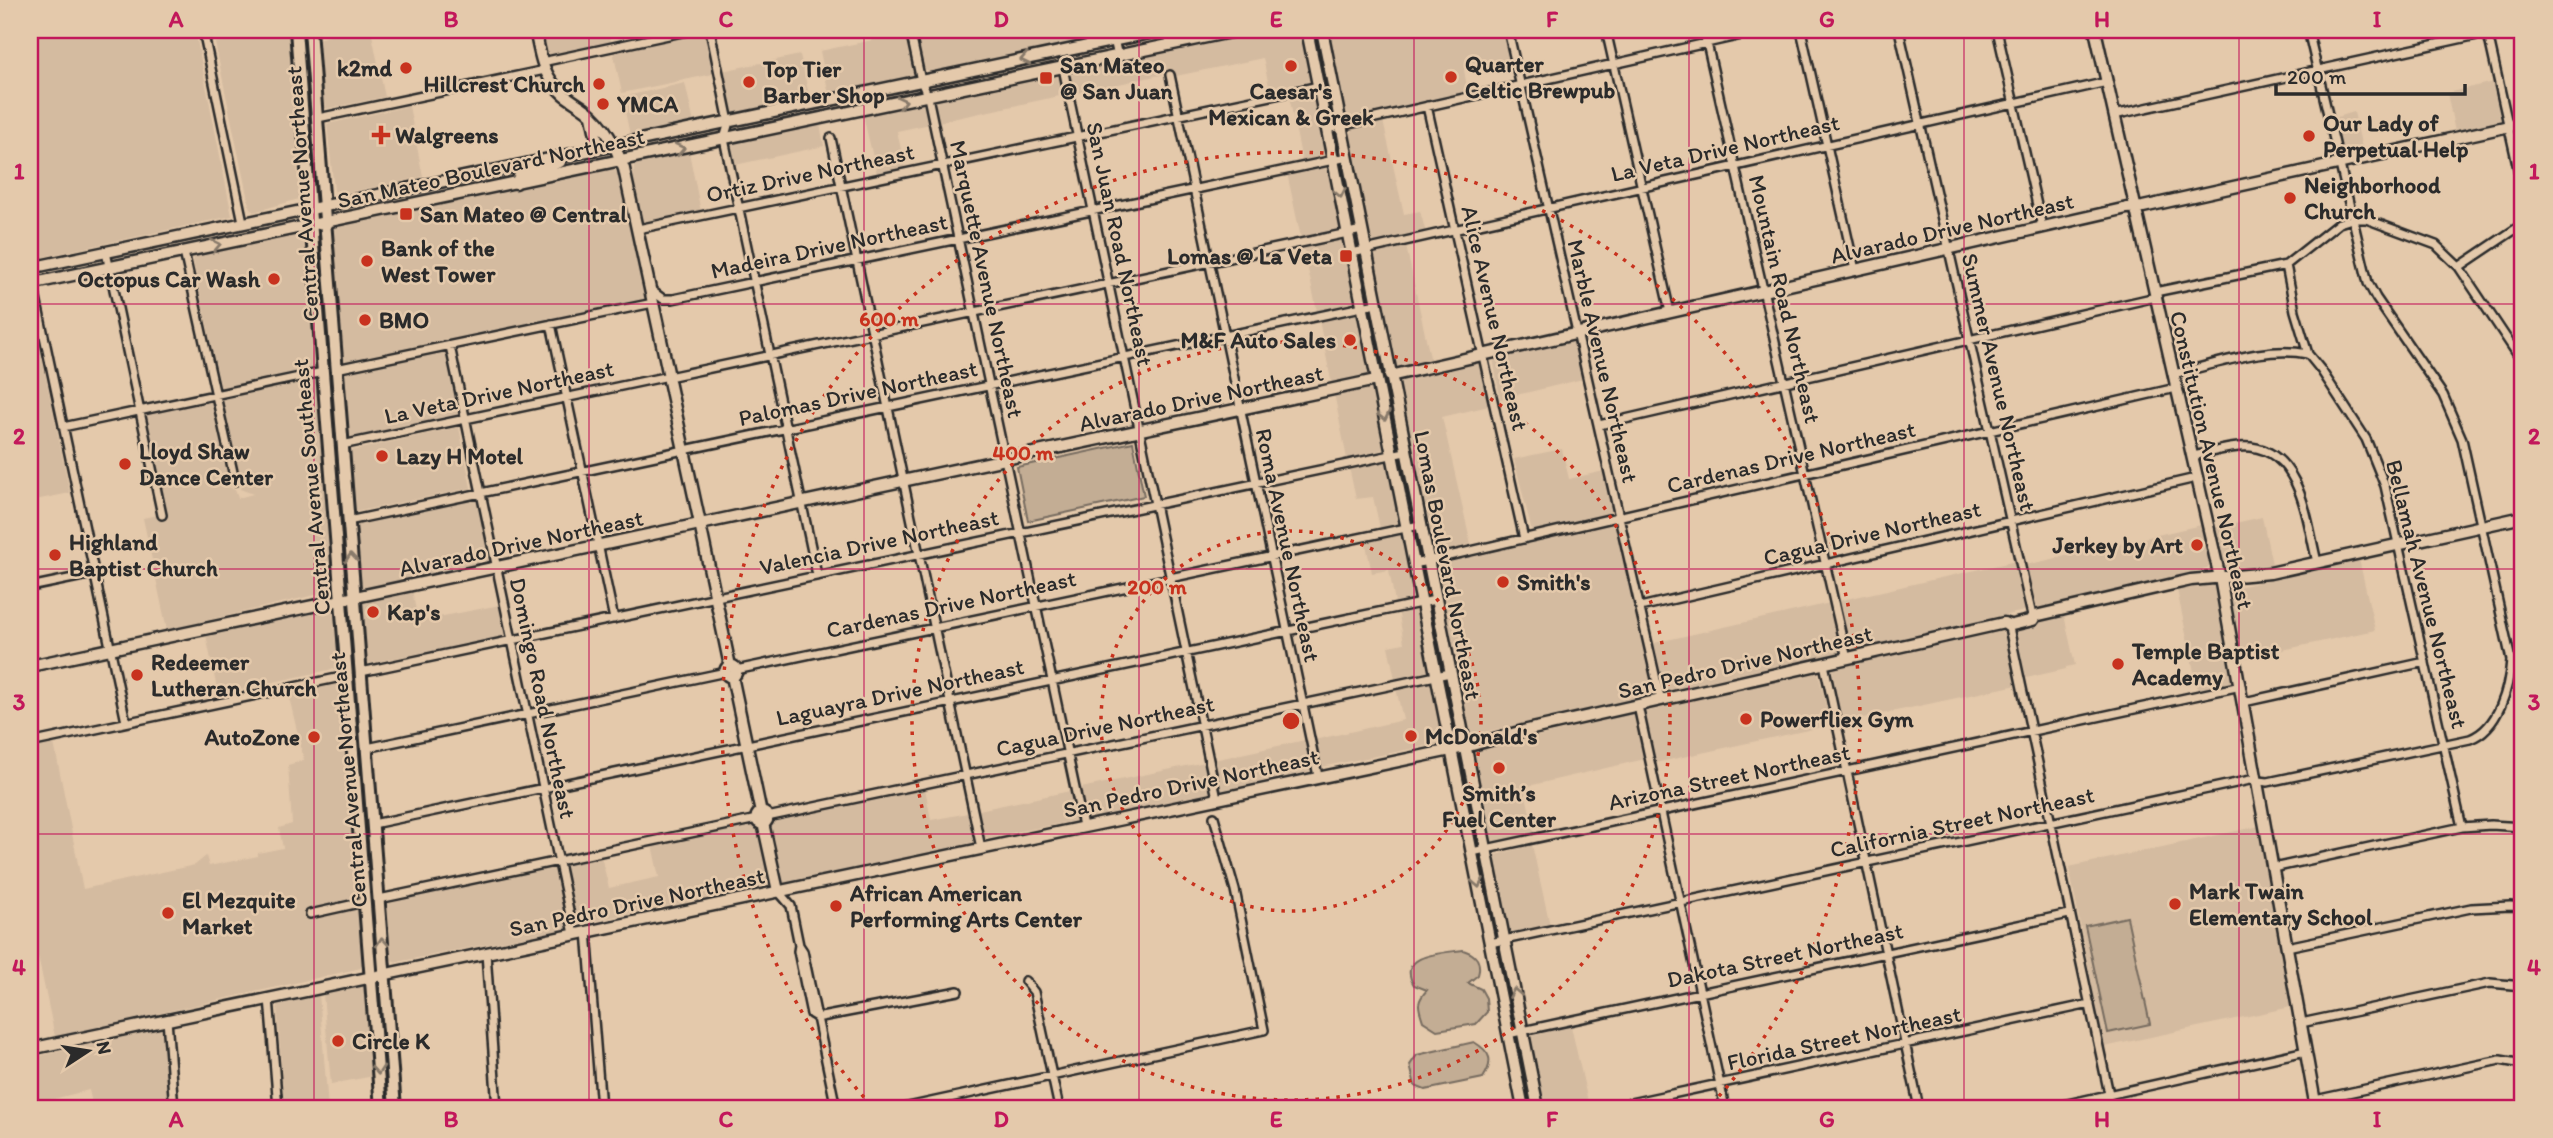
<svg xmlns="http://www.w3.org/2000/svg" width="2553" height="1138" font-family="Itim,sans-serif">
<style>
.built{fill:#d4bba0}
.green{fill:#c3ad94;stroke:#776c60;stroke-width:2}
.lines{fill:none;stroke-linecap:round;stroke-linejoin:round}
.street-casing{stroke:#2b2b2b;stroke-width:12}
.secondary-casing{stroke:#2b2b2b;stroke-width:15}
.primary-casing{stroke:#2b2b2b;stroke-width:16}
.street{stroke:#e4c9ab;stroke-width:7}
.secondary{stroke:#e4c9ab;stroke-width:10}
.primary{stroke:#e4c9ab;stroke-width:10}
.oneway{stroke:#887a6b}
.grid{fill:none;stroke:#c2185b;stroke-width:2;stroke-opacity:0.55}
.ring{fill:none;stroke:#c8321e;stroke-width:3.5;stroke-dasharray:3.5 7}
.poi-dot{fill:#c8321e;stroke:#e4c9ab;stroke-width:2.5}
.labels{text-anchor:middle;stroke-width:5;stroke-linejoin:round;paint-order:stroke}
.poi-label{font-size:23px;font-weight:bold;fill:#2b2b2b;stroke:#e4c9ab;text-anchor:start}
.street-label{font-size:23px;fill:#2b2b2b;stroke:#e4c9ab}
.centre{fill:#c8321e;stroke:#e4c9ab;stroke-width:3.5}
.ring-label{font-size:21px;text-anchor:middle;font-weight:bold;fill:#c8321e;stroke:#e4c9ab;stroke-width:5;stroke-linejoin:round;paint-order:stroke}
.neatline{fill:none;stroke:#c2185b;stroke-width:2.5}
.grid-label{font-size:23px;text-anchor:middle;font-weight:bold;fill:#c2185b}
</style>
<rect width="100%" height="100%" fill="#e4c9ab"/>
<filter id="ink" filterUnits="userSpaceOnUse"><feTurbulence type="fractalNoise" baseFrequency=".0143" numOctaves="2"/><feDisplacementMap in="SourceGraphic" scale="14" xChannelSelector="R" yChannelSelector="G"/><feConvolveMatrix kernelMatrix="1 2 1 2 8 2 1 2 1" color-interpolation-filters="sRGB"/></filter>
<g filter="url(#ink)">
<path class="built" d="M30,30H195L232,216L43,257H30Z
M278,30H289L291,40L299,199L254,212L250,209L215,43Z
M352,30H371L385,97L325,109L317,39Z
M541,30H608L611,42L551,55L546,50Z
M923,30H1107L1105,35L1090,40L933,73L922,68L915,31Z
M1270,30H1301L1311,76L1310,81L1270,91L1263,58L1176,76L1174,72L1073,94L1069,79L1072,72L1077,70Z
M1329,30H1504L1511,60L1464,70L1468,93L1353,119L1346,114Z
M704,33L713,74L622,93L613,51Z
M906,33L914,71L912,76L829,95L820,51Z
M800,55L810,99L741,113L733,112L722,71Z
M1051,75L1060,78L1064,95L938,122L935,107L938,100Z
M2493,82L2501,121L2455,132L2447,93Z
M685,83L694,123L630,135L622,97Z
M1308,92L1315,96L1327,154L1302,161L1289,96Z
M915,104H922L925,106L930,124L897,131L905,168L877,174L863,115Z
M409,106L423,177L344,194L336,193L334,190L327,124Z
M2354,112L2363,153L2345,157L2342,154L2334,118Z
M1383,121L1404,214L1420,211L1426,233L1370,245L1355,173L1350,135L1354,128Z
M820,124L824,146L735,165L732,146L738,141Z
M689,152L701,212L642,223L633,188L634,165Z
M1329,165L1342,227L1340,230L1301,238L1287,173Z
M608,169L618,172L625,190L647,296L645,300L387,354L345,362L340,360L332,231L335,226Z
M298,233L306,236L307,239L316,367L221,389L193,261L194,257Z
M1341,238L1344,240L1355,302L1317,311L1303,246Z
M1406,246L1431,362L1396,370L1393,368L1371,256L1376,252Z
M30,300L70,493L30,501Z
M1356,312L1359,313L1370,375L1332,385L1319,320Z
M1570,339L1575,342L1583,379L1500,399L1493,358Z
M442,351L447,356L458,416L348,438L343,374Z
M1476,361L1480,363L1489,406L1442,417L1471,544L1435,553L1431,552L1396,379Z
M312,380L317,382L319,386L332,591L167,630L143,518L167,513L147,415L211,401L227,473L226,482L227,486L235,490L238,498L253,494L240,489L243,484L242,477L235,469L222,399Z
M1372,386L1385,449L1347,459L1334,393Z
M459,427L471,488L355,512L350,451Z
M1562,449L1569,479L1604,471L1612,510L1610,513L1532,531L1514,459Z
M1387,460L1401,521L1398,525L1380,528L1373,497L1356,499L1349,467Z
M473,498L478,502L490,564L405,583L359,590L354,523L362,524Z
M2262,517L2272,564L2255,568H2223L2213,528Z
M1612,524L1617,527L1646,652L1652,695L1476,734L1467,731L1434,566Z
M2201,525L2210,565L2207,569L2040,608L2036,606L2026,565Z
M1400,533L1402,534L1415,595L1413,598L1395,602L1389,570L1372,573L1365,540Z
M2359,559L2375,630L2241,659L2230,598V592L2234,588Z
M2016,561L2025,609L2024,611L1853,650L1850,647L1842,609L1838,601Z
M2210,586L2217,587L2234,680L2233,684L2198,691L2177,590Z
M412,590L418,621L500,605L506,636L366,664L361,602Z
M1830,603L1839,651L1837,653L1665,691L1654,643Z
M1415,607L1418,609L1429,671L1395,679L1388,646L1404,643L1398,610Z
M333,609L338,668L218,694L206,635Z
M2064,615L2075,665L2066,667V669L2026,678L2016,629L2020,626Z
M1998,631L2004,634L2017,685L1840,723L1841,717L1832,669Z
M1816,672L1818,673L1831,725L1655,763L1645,712Z
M1429,681L1432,683L1443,737L1441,743L1321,767L1314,740L1403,720L1396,688Z
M337,683L343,687L364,959L361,968L55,1037L30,918V749L54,743L83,889L195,865L206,856L209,866L258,856V853L283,848L279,828L292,824L288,765L304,760L288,693Z
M1634,713L1645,759L1524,787L1535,835L1491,843L1488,842L1472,758L1476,751Z
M1305,740L1311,769L1310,771L1223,790L1220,789L1214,760Z
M1205,762L1211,790L1209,793L1089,818L1087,816L1081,788Z
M925,788L931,820L968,813L974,840L972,843L785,883L781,880L769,824L774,819Z
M1070,791L1076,819L1074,821L985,838L979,810Z
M755,823L758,825L770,884L767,886L578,924L565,866L568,863L601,856L609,888L659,877L652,845Z
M2260,826L2291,1007L2104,1047L2069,867Z
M1532,845L1550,925L1511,934L1507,933L1492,856Z
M551,866L555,869L567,927L565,929L397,962L389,959L385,904Z
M366,985L374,1076L331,1084L323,994Z
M319,994L328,1108H284L277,1004Z
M1571,1026L1589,1106L1542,1108L1528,1037Z
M163,1028L170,1108H93L89,1090L30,1105V1058Z"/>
<path class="green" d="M1133,442L1144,496L1028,521L1017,467Z
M2127,917L2150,1024L2108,1033L2085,926Z
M1463,950C1476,954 1482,961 1478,975L1468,983L1481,989L1486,998L1487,1012L1476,1024L1437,1030L1423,1021C1418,1006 1416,1002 1427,990L1414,985C1395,954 1444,953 1463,950Z
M1474,1042C1491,1052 1494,1061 1483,1078L1425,1090L1415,1086L1410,1065L1417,1055Z"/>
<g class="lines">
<g class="street-casing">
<path id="street" d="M203,30L243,222
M710,30L729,122L724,139L817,575
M910,30L921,81L928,97L1083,826
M1112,30L1118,57
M1508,30L1661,701
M1606,30L1670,312
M1704,30L1847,659
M1801,30L1855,270
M1899,30L2033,620
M1997,30L2042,227
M2487,30L2523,191
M542,62L692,30
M1063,68L1217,798
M1170,75L1318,776
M1427,106L1524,539
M2114,115L2500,30
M318,118L545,70
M1327,129L1764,30
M831,138L981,848
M638,229L1319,86
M106,252L162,515
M184,252L235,481
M1352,253L2107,82
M2286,265L2295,311L2308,354L2321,370L2366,439L2385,486L2462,827
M2459,267L2523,224
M33,284L126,722
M651,290L663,299H673L1348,157
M2155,292L2286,265L2339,223L2352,219H2366L2436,245L2459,267L2523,363
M551,324L614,619
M450,346L574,934
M336,369L653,303
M2173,374C2216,365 2264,345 2308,354
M673,376L1362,230
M1599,425L2156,297
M63,427L323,372
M342,445L664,377
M2192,456C2210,453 2232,445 2251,447C2302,453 2307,523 2317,562
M348,521L1376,304
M1414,564L2176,388
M30,587L93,574
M1640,607L2196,478
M2008,623L2112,1108
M1824,664L1919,1108
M736,670L1420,525
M361,672L1405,452
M2244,702L2425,662
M1638,706L1725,1108
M30,743L346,676
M367,748L726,672
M767,817L1450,673
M373,824L1435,600
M1472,852L2241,686
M2273,868L2462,827L2491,825L2523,827
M778,891L791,906L799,945L803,951L836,1108
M379,899L757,819
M310,914L364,902
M587,931L601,1108
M1490,943L2250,780L2268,782L2470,739C2499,728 2509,688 2511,660L2462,439L2443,395L2376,298L2368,283L2308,30
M799,945L798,951L811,1014L816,1017
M2287,947L2471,908L2510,906L2523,907
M486,953L497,1108
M1025,981L1034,992L1059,1108
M269,998L278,1108
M816,1018L958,991
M167,1020L174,1108
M2301,1023L2490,983L2523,986
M1508,1034L2069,914
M2315,1100L2500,1060L2523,1064
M903,1108L1264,1030L1235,890L1214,817
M1607,1108L2090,1004
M2049,1108L2306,1051"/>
</g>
<g class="secondary-casing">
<path id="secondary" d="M535,30C539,47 541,67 552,82C561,95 574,101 586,110C606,126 615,145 624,169L668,372
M1307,30L1523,1108
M1322,30L1538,1108
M2095,30L2220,578L2316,1108
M592,116L597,140L593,150
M516,183L520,175L525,173L560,162
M30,268L1164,30
M30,284L1240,30
M1390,376L2127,208L2143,207L2523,123
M669,381L699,519
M705,523L1376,380
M701,529L730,666
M725.5 671a5.5 5.5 0 1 1 11 0a5.5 5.5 0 1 1-11 0Z
M30,666L695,525
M732,676L761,813
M756.5 818a5.5 5.5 0 1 1 11 0a5.5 5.5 0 1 1-11 0Z
M763,823L778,891
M30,1049L1465,747L1523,731L2004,623L2008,626L2033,620L2035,616L2169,585L2191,580L2270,573L2523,517"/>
</g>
<g class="primary-casing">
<path id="primary" d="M296,30L381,1108
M310,30L395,1108"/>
</g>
<use href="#street" class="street"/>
<use href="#secondary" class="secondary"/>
<use href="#primary" class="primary"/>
</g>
<defs><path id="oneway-chevron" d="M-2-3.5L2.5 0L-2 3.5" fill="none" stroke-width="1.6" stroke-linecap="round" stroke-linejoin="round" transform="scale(1.75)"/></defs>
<g class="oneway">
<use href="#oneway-chevron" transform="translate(1025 59) rotate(168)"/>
<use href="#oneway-chevron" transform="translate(902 102) rotate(-12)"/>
<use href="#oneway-chevron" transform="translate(680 149) rotate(-12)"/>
<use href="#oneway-chevron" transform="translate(1340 193) rotate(79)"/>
<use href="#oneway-chevron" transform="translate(216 245) rotate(-12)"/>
<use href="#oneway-chevron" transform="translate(1384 416) rotate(78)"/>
<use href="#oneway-chevron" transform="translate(351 558) rotate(-95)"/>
<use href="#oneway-chevron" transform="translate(1478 883) rotate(79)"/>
<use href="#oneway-chevron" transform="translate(382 942) rotate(-94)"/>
<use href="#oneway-chevron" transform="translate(1515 993) rotate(-101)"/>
<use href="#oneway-chevron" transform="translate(378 1070) rotate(85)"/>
</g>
</g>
<path class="grid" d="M314,30V1108M589,30V1108M864,30V1108M1139,30V1108M1414,30V1108M1689,30V1108M1964,30V1108M2239,30V1108M30,304H2523M30,569H2523M30,834H2523"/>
<g class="ring">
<circle cx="1291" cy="721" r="190"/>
<circle cx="1291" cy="721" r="379"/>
<path d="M871 1105A569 569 0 1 1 1711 1105"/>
</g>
<g class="poi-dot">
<circle cx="1291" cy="66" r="7"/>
<circle cx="406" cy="68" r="7"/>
<circle cx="1451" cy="77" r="7"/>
<rect x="1039" y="71" width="14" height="14" rx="3.5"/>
<circle cx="749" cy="82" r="7"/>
<circle cx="599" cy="84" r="7"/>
<circle cx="603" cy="104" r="7"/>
<path d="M377.5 124.5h7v7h7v7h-7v7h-7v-7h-7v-7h7z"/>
<circle cx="2309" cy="136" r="7"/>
<circle cx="2290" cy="198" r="7"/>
<rect x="399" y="207" width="14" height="14" rx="3.5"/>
<rect x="1339" y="249" width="14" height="14" rx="3.5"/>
<circle cx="367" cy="261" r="7"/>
<circle cx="274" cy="279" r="7"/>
<circle cx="365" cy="320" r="7"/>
<circle cx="1350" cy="340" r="7"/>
<circle cx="382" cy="456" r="7"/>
<circle cx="125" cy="464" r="7"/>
<circle cx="2197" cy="545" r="7"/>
<circle cx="55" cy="555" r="7"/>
<circle cx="1503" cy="582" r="7"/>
<circle cx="373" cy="612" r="7"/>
<circle cx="2118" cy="664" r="7"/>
<circle cx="137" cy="675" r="7"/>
<circle cx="1746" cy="719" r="7"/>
<circle cx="1411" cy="736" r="7"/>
<circle cx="314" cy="737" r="7"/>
<circle cx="1499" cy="768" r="7"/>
<circle cx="2175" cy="904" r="7"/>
<circle cx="836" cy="906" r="7"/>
<circle cx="168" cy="913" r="7"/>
<circle cx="338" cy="1041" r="7"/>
</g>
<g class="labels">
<g class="poi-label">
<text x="1465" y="72">Quarter<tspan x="1465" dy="26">Celtic Brewpub</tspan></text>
<text x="1060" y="73">San Mateo<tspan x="1060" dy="26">@ San Juan</tspan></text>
<text x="392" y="76" text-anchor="end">k2md</text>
<text x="763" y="77">Top Tier<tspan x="763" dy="26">Barber Shop</tspan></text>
<text x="585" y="92" text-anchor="end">Hillcrest Church</text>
<text x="1291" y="99" text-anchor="middle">Caesar's<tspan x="1291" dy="26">Mexican &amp; Greek</tspan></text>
<text x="617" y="112">YMCA</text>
<text x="2323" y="131">Our Lady of<tspan x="2323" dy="26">Perpetual Help</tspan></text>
<text x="395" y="143">Walgreens</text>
<text x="2304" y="193">Neighborhood<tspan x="2304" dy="26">Church</tspan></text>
<text x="420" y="222">San Mateo @ Central</text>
<text x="381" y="256">Bank of the<tspan x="381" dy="26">West Tower</tspan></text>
<text x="1332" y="264" text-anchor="end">Lomas @ La Veta</text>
<text x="260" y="287" text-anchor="end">Octopus Car Wash</text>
<text x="379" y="328">BMO</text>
<text x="1336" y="348" text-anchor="end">M&amp;F Auto Sales</text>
<text x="139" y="459">Lloyd Shaw<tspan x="139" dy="26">Dance Center</tspan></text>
<text x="396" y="464">Lazy H Motel</text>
<text x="69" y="550">Highland<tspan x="69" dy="26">Baptist Church</tspan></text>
<text x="2183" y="553" text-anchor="end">Jerkey by Art</text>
<text x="1517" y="590">Smith's</text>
<text x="387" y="620">Kap's</text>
<text x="2132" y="659">Temple Baptist<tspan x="2132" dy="26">Academy</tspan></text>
<text x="151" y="670">Redeemer<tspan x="151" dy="26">Lutheran Church</tspan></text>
<text x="1760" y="727">Powerfliex Gym</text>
<text x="1425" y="744">McDonald's</text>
<text x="300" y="745" text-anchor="end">AutoZone</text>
<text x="1499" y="801" text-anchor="middle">Smith’s<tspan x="1499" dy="26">Fuel Center</tspan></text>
<text x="2189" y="899">Mark Twain<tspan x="2189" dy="26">Elementary School</tspan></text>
<text x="850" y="901">African American<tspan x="850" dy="26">Performing Arts Center</tspan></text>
<text x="182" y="908">El Mezquite<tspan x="182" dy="26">Market</tspan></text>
<text x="352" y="1049">Circle K</text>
</g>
<g class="street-label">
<text transform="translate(1725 148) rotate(-13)" y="8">La Veta Drive Northeast</text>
<text transform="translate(491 168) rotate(-12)" y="8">San Mateo Boulevard Northeast</text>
<text transform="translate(810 173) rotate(-12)" y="8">Ortiz Drive Northeast</text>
<text transform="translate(302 194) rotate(-94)" y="8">Central Avenue Northeast</text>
<text transform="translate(1952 228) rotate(-13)" y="8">Alvarado Drive Northeast</text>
<text transform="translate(1120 244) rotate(78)" y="8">San Juan Road Northeast</text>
<text transform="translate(829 246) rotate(-12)" y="8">Madeira Drive Northeast</text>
<text transform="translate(987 279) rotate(78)" y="8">Marquette Avenue Northeast</text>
<text transform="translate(1785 299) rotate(77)" y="8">Mountain Road Northeast</text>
<text transform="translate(1495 318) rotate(77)" y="8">Alice Avenue Northeast</text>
<text transform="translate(1603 361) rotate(77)" y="8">Marble Avenue Northeast</text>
<text transform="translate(1999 382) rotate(77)" y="8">Summer Avenue Northeast</text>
<text transform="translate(499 392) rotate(-12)" y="8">La Veta Drive Northeast</text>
<text transform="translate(858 393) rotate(-12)" y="8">Palomas Drive Northeast</text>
<text transform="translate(1201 398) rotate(-12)" y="8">Alvarado Drive Northeast</text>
<text transform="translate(1791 457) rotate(-13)" y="8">Cardenas Drive Northeast</text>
<text transform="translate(2212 460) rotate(77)" y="8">Constitution Avenue Northeast</text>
<text transform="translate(311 487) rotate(-95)" y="8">Central Avenue Southeast</text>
<text transform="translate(1872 533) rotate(-13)" y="8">Cagua Drive Northeast</text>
<text transform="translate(879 542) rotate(-12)" y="8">Valencia Drive Northeast</text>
<text transform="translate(521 543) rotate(-12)" y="8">Alvarado Drive Northeast</text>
<text transform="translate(1288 545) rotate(78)" y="8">Roma Avenue Northeast</text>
<text transform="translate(1448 565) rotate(79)" y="8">Lomas Boulevard Northeast</text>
<text transform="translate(2427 594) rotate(76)" y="8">Bellamah Avenue Northeast</text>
<text transform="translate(951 604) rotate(-12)" y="8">Cardenas Drive Northeast</text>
<text transform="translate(1745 662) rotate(-13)" y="8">San Pedro Drive Northeast</text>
<text transform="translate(900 692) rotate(-12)" y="8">Laguayra Drive Northeast</text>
<text transform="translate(543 698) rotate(78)" y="8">Domingo Road Northeast</text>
<text transform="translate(1105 726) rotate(-12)" y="8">Cagua Drive Northeast</text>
<text transform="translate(1729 777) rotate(-12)" y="8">Arizona Street Northeast</text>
<text transform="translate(348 780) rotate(-95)" y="8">Central Avenue Northeast</text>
<text transform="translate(1191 783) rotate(-12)" y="8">San Pedro Drive Northeast</text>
<text transform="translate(1962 822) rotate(-12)" y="8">California Street Northeast</text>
<text transform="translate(637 902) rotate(-12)" y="8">San Pedro Drive Northeast</text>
<text transform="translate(1785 955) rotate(-12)" y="8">Dakota Street Northeast</text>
<text transform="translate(1844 1038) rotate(-12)" y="8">Florida Street Northeast</text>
</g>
</g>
<circle cx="1291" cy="721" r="10" class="centre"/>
<g class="ring-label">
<text x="889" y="326">600 m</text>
<text x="1023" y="460">400 m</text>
<text x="1157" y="594">200 m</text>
</g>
<rect width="2553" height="1138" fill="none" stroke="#e4c9ab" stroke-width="77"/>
<g transform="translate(88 1051) rotate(78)" stroke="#e4c9ab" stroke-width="5" paint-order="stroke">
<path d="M0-5L12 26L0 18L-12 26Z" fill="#2b2b2b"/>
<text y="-10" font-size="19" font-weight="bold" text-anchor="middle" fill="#2b2b2b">N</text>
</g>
<path d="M2276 84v10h189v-10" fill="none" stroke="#2b2b2b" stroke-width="3.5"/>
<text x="2287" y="84" font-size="21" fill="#2b2b2b" stroke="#e4c9ab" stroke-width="5" paint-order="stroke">200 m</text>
<rect x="38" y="38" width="2476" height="1062" class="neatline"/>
<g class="grid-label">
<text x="176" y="27">A</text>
<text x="451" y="27">B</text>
<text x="726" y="27">C</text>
<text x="1001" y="27">D</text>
<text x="1276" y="27">E</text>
<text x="1552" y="27">F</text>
<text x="1827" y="27">G</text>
<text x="2102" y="27">H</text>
<text x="2377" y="27">I</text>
<text x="19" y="179">1</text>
<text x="2534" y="179">1</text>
<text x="19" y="444">2</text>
<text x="2534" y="444">2</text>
<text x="19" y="710">3</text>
<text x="2534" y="710">3</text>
<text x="19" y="975">4</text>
<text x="2534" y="975">4</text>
<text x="176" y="1127">A</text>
<text x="451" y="1127">B</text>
<text x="726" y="1127">C</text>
<text x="1001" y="1127">D</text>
<text x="1276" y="1127">E</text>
<text x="1552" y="1127">F</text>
<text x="1827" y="1127">G</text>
<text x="2102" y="1127">H</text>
<text x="2377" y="1127">I</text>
</g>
</svg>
